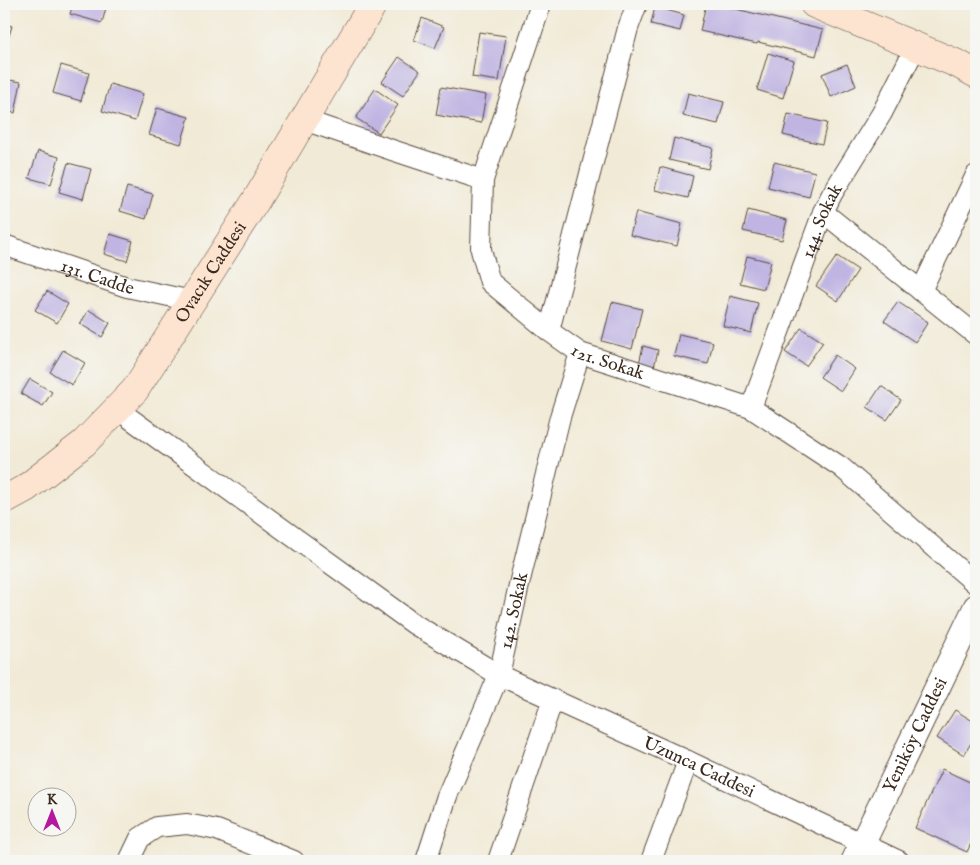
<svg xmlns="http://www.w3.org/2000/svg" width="980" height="865" font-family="'IM FELL English',serif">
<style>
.building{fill:#bfb4e2}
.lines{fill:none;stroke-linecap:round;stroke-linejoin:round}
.minor-casing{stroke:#56473a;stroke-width:22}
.tertiary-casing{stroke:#56473a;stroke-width:27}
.secondary-casing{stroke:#56473a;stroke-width:29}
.minor{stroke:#fff;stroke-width:20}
.tertiary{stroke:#fff;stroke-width:25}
.secondary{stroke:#fde4d1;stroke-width:28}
.labels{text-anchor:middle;stroke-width:4;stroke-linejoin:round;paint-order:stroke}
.street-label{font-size:18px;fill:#3b2a1e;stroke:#f6f6f2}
</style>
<rect width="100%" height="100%" fill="#f6f6f2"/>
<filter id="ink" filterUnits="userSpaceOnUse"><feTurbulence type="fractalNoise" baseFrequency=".02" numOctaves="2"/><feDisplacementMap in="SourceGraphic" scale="10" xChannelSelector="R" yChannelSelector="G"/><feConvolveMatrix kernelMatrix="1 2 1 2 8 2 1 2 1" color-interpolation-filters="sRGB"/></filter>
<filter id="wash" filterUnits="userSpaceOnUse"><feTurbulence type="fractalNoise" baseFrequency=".0096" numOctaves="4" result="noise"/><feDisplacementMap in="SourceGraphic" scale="20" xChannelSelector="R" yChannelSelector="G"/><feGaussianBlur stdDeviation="1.12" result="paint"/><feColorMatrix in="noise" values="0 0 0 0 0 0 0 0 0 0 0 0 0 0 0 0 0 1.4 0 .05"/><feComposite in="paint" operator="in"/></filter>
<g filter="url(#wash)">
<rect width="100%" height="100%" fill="#f1ead6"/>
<g id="blocks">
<path class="building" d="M73,4H107L102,23L70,14Z
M706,4H715L823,30L816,56L758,42L757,44L700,31Z
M655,7L684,15L680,31L651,24Z
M422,18L444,27L435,48L414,40Z
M4,24L12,26L4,52Z
M479,32L506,36L499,81L472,77Z
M768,53L794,61L783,98L757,90Z
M399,57L420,71L403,96L382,82Z
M847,64L856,86L831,97L822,74Z
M61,65L89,73L81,101L53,93Z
M4,79L21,82L15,113L4,111Z
M110,84L143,94L135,121L102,111Z
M441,87L486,95L481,123L436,115Z
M375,89L398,105L379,133L356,118Z
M688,93L724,102L718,124L683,116Z
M157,108L189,117L181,144L149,135Z
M788,114L827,123L822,144L783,135Z
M674,138L713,148L708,169L669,160Z
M38,151L59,157L51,184L29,178Z
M774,162L815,172L809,197L768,187Z
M68,163L91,169L83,199L59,192Z
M660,167L693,176L688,198L655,190Z
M4,168L9,169L5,193H4Z
M127,187L153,194L146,219L120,211Z
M748,210L787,220L782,240L743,231Z
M636,212L682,224L677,246L630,235Z
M110,234L133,241L127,261L104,254Z
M747,256L771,262L764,289L740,283Z
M837,256L858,270L838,301L816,286Z
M47,291L68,304L57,323L35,310Z
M730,296L758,303L751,333L723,326Z
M612,302L642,309L632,349L602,341Z
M898,302L928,322L915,342L884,321Z
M89,310L110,323L102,337L80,324Z
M801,328L823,342L806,366L785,352Z
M679,334L713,342L708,364L674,356Z
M643,346L658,350L654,367L639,364Z
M63,350L85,363L72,385L50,372Z
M835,355L855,369L841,391L820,377Z
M30,379L52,392L43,406L21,394Z
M881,386L901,400L887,420L867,407Z
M955,710L976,723V734L964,755L937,738Z
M942,769L976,785V832L967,852L915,828Z"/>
</g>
</g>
<g filter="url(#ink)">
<use href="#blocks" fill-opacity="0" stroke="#56473a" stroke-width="1"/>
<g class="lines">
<g class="minor-casing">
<g id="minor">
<path id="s1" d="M304,120L392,150L483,180L481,250L490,282L549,331L580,353L751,408L841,467L976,584"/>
<path d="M483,180L541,4"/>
<path d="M823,212L976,335"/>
<path id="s2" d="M4,245L127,287L192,301"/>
<path d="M921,291L976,175"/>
<path d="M549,331L628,28L637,4"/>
<path id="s3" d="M751,408L823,212L832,194L882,113L916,46"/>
<path id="s4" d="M117,409L414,624L499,675L688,761L899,861"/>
<path d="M129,861L140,838L157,827L187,824L217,830L294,861"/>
<path id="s5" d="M426,861L447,796L499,675L521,576L560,417L580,353"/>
<path d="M498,861L553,699"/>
<path d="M651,861L688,761"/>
</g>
</g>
<g class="tertiary-casing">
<g id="tertiary">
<path id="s6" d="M854,861L976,607"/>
</g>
</g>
<g class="secondary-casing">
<g id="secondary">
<path d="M814,4L958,64L976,74"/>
<path id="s7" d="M4,500L26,488L84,443L135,390L255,202L373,4"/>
</g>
</g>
<use href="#minor" class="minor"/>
<use href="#tertiary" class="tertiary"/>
<use href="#secondary" class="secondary"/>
</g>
</g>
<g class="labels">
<g class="street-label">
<text dy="6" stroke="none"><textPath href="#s3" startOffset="200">144. Sokak</textPath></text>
<text dy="6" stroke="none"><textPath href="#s7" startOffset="312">Ovacık Caddesi</textPath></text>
<text dy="6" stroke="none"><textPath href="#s2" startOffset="99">131. Cadde</textPath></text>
<text dy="6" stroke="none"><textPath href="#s1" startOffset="436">121. Sokak</textPath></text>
<text dy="6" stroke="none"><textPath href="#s5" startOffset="266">142. Sokak</textPath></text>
<text dy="6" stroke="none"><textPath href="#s6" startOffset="140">Yeniköy Caddesi</textPath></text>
<text dy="6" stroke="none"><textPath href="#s4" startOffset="686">Uzunca Caddesi</textPath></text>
</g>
</g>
<rect width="980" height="865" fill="none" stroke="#f6f6f2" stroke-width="20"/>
<g transform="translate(52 812)"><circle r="24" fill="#f6f6f2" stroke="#aba49d"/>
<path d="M0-4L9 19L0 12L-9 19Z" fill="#b5179e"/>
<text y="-8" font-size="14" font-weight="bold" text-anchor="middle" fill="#3b2a1e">K</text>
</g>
</svg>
